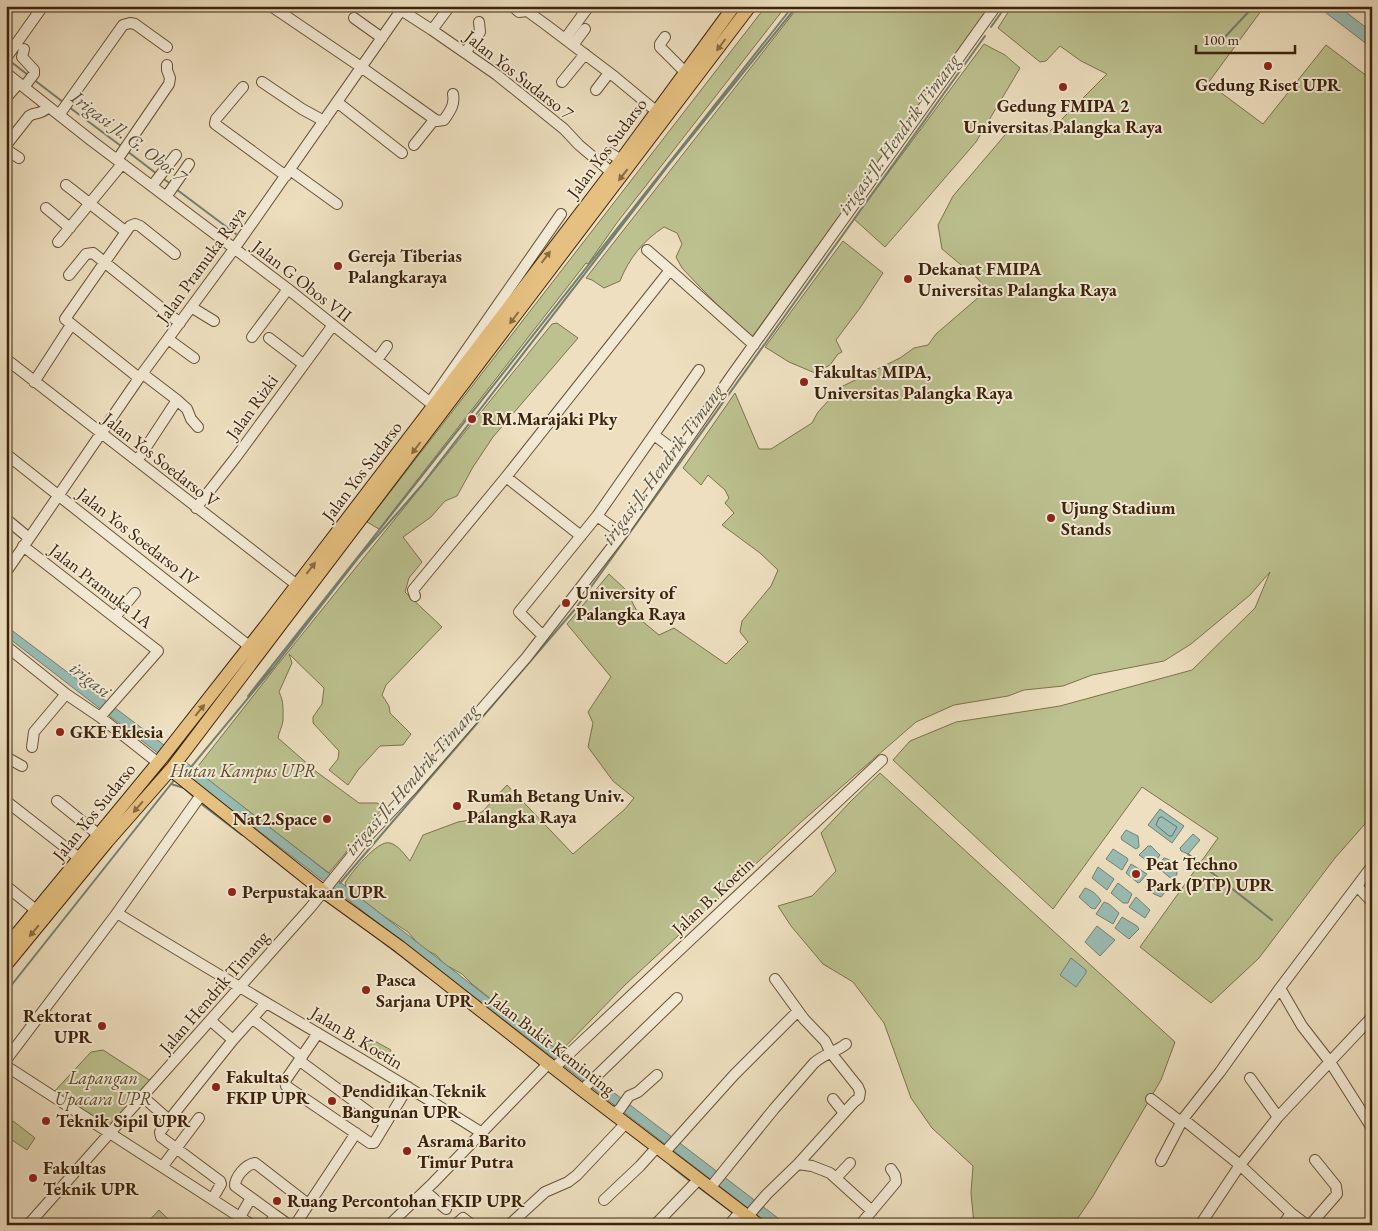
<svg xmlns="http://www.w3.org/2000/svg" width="1378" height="1231" font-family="'EB Garamond',serif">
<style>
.green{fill:#bcc18f;stroke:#7c724d}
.water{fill:#99bcb3;stroke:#747f70}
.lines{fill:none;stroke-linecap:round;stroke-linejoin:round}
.shore{stroke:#6b705f;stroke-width:1}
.stream{stroke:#747f70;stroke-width:2}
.minor-casing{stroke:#695238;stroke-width:12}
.major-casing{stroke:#3d230b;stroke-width:14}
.minor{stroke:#f3ead5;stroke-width:10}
.major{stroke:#e6c080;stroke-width:12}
.oneway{fill:#896a40}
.poi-dot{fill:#8f2418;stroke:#f3ead5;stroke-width:2}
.labels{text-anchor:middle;stroke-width:4;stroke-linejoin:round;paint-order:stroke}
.street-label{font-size:18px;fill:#3d230b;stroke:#f3ead5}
.poi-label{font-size:18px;font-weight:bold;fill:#3d230b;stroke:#f3ead5;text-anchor:start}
.park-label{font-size:18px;font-style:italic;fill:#5d4a2c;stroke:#f3ead5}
.water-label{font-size:19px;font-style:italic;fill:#59513d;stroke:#f3ead5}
</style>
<rect width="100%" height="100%" fill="#eddfbf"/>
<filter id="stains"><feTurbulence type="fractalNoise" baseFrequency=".004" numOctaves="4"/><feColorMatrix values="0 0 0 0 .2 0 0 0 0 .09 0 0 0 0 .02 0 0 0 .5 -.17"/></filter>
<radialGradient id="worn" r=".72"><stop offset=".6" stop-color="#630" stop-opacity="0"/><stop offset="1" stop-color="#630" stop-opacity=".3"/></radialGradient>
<path class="green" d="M766,6H786L616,224L588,264L586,263L379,529L367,522Z
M799,6H991L752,337L732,320L699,286L682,268L676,257L682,244L677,233L664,227C644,240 629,258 620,281L604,288L592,280L586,278Z
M1012,6H1263L1264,7L1208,83L1263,124L1326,45L1372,80V816L1335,858L1259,958L1211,1003L1140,947L1218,838L1142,787L1053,909L893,760L910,741L956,722L1060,706L1192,670L1255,608L1270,572L1250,595L1191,644L1164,661L1092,675L1063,686L1024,690L1008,696L954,705L916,722L801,822L625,985L560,1052L526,1027L472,984L462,974L444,964L436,955L421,947L408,932L382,915L346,887L345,883C350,874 378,839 390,843C398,845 405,855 410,861L423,835L458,822L470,820L483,811L507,785L573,854L625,809L634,798L613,781L588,747L593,723L588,712L611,677L567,624L609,574L626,590L642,621L659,635L674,628L726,664L748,642L740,632L742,621L771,586L778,570L760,553L722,525L734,513L725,503L729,498L725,490L708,475L701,485L683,468L735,393L759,449H771L812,423L818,412L841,387L900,358L914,348L928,345L936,334L987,290L978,279L942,249L938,225L953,196L1011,128L1027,122L1050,131L1107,74L1081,61L1060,46L1046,61L1040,62L998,28Z
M984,44L1005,55L1020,68L976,142L885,247L854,219Z
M843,241L883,273L860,308L836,340L842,352L838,354L830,365L815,373L789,362L765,347Z
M557,323L578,338L493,437L473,467L457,496L445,501L431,517L403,537L422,562L409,578L405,592L442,627L386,685L382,695L389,706L390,713L411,734L403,745L380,746L358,770L348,785L329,770L338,759L339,751L313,723V717L322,704L324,688L289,654L292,663L279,692C284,701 283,711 283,721C282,727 279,732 278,738L318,773L359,803H377L382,806L381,810L329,873L195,770L279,663L552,324Z
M880,773L1175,1042L1161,1080L1093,1196L1073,1225H974L971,1193L973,1166L932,1128L911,1098L884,1023L853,982L823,964L791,926L778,906L812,896L836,871L821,833L850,802Z
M371,1039L391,1050L384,1062L364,1050Z
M103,1050L151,1081L109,1131L53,1093L91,1052Z
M13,1121L35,1138L27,1150L6,1136V1131Z
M159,1210L168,1219L181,1225H145Z"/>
<path class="water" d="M1317,6H1338L1372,32V48Z
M6,626L155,738L526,1027L566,1056L787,1225H770L6,636Z
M1160,809L1184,826L1172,843L1148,825Z
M1126,830L1138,836L1139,847L1136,849L1122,840L1121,837Z
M1193,834L1200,840L1188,854L1181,851L1180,848Z
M1148,846H1151L1160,855L1153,865L1139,855Z
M1113,849L1127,858L1128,860L1122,870L1106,859Z
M1164,858C1171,859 1177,866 1177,874L1173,880L1157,867Z
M1131,864L1147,874L1140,882L1138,883L1126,873Z
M1098,867L1114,879L1107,890L1092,878Z
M1153,880L1166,888V891L1161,897L1154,894L1146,888L1147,883Z
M1118,883L1132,894L1128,903H1123L1111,893Z
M1085,888C1091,890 1098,895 1101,901L1095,909L1091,908L1079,897Z
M1136,897L1150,910L1145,918L1129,907Z
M1104,902L1109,904L1119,913L1113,924L1096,914Z
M1122,917L1137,926L1139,929L1129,939L1115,928Z
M1097,926L1115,940L1100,956L1085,942Z
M1071,958L1086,970V973L1076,987L1060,975Z"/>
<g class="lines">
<path class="shore" d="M1162,817L1177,827L1172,836H1169L1156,825L1159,818Z"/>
<path class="stream" d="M991,27L1006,6
M1224,38L1254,6
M10,61L28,75
M33,79L63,102
M69,107L121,146
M127,151L157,174
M162,178L171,184
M176,189L236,234
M248,696L793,6
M191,767L273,668L359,557L421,486L671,162L797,6
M171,784L184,788L195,798
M200,803L242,835
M1188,854L1272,920
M340,883L576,608L985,36
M383,942L427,976
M6,992L175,779
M671,1166L691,1182
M697,1186L733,1213"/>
<g class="minor-casing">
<path id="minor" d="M271,6L361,67L437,121L444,120C450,111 455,105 453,94
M512,6L519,12L527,11L545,24L615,77L656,111
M401,10L432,30L497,75L564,129L579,145L611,172
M354,18L382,38
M432,30L450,6
M665,37L660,44V47L685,72
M565,39L589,6
M573,45L585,29
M465,53L480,32L479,22
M6,58L43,6
M6,73L92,141L288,289L433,405
M262,82L302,109L324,121
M562,82L585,54
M24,87L34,74V70L22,57L24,49
M243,87L216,119L215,124L286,176
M596,90L609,73
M6,98L19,83
M337,102L402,153
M59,115L123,25L130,23L135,24L167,47
M414,145L434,120
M610,153L621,160
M19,158L7,150V144L29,116C37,111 38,116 49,107
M117,160L169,84L170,78L167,70V65
M290,170L337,204
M66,185L125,231
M152,186L176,155
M166,197L189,164
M46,208L70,228
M58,242L122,164
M647,250L670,270
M69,275L86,254L93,253L180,323
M191,307L214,321
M252,337L288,289
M269,338L303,364
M168,339L194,358
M6,359L297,585
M377,360L387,346
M139,378L65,319L130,226L135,224L140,226L175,254
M34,382L71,325
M433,398L561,214
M177,400L187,409L191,419L198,427
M654,435L678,453
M6,454L249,646
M137,461L177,400L143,374
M506,477L581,536
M196,508L236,457L333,325
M597,516L622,534
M6,519L29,538
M23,546L158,651L100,717
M6,572L139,378L234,249L404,6
M415,596L413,590L506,477L670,270L754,345
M115,617L135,593
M543,636L519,612L597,516L699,370
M6,646L66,694L100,717L157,762
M32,747L34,732L66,694
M6,757L22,766
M6,801L79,858
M57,801L99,835
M6,886L37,911
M1357,886L1372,902
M117,913C238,988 362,1057 482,1133
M1280,988L1372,866
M253,1019L302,1057
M211,1021L233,1040
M318,1033L285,1081L286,1086L370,1143H374L408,1087
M6,1060L117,913L201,795
M300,1061L385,1124
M6,1066L252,1225
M555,1067L882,760
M1250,1078L1278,1117
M582,1090L677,998
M143,1097L169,1120L233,1040L266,1003
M833,1099L844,1113
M1151,1099L1181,1122
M613,1114L620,1109L629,1096L638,1092L657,1075
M1183,1119L1240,1165L1200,1225
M169,1120L160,1132L161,1137L220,1181L221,1184L213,1198
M664,1153L734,1075L798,1011
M1161,1161L1183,1119L1220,1072L1280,988L1302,1026L1330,1062L1372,1128
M798,1164L812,1166L830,1173L872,1211
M163,1166L199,1118
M836,1178L850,1163
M710,1188L774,1109L814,1063C824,1054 836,1052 846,1044
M425,1191L446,1209
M604,1200L640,1166L657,1147
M1291,1213L1307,1225
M275,1215L289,1225
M748,1216L767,1194L798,1164L854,1102L859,1098L860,1092L858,1087L831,1053L825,1041L804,1019L775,979
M240,1217L251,1198
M28,1225L310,908L367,837L413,788L526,658L622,534L732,375L996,6
M269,1225L275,1215L235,1186C235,1177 245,1165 255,1163L259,1166L308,1204
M295,1225L356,1133
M389,1225L433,1183L549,1063
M455,1225L463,1218L472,1225
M509,1225L545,1192L568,1182L577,1175L626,1123
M655,1225L698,1180
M729,1225L741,1211
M860,1225L896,1182L895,1175L891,1169
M1283,1225L1291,1213L1240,1165L1278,1117L1372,1017
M1310,1225L1337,1194L1336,1186L1315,1160"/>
</g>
<g class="major-casing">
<path id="major" d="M171,770L324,892L400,947L582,1090L759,1225
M6,947L161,759L270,620L621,160L734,6
M6,965L107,842L172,768L750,6"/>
</g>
<use href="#minor" class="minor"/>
<use href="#major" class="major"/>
</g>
<defs><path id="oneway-solid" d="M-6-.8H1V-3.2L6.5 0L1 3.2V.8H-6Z" transform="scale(1.25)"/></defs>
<g class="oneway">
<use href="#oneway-solid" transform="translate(721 45) rotate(127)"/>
<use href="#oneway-solid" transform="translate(623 175) rotate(128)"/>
<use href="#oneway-solid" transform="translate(546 257) rotate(-53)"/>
<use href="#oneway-solid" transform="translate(514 318) rotate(127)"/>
<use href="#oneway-solid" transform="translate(416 448) rotate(127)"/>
<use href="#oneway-solid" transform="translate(311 568) rotate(-52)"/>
<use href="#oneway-solid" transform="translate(200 710) rotate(-51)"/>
<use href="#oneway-solid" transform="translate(138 807) rotate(131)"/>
<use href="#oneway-solid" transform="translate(34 931) rotate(130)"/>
</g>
<g class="poi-dot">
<circle cx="1268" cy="66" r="5"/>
<circle cx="1063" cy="87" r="5"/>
<circle cx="338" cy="266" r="5"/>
<circle cx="908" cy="279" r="5"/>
<circle cx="804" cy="382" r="5"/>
<circle cx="472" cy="419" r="5"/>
<circle cx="1051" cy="518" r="5"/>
<circle cx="566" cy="603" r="5"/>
<circle cx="60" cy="732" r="5"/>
<circle cx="457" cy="806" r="5"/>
<circle cx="327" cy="819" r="5"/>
<circle cx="1136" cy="874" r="5"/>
<circle cx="232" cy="892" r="5"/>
<circle cx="366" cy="990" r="5"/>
<circle cx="102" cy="1026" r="5"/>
<circle cx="216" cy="1087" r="5"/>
<circle cx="332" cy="1101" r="5"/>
<circle cx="46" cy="1121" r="5"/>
<circle cx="407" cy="1151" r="5"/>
<circle cx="33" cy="1178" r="5"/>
<circle cx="277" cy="1201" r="5"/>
</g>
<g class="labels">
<g class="street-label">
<text transform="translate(519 75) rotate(38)" y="6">Jalan Yos Sudarso 7</text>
<text transform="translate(607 148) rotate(-53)" y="6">Jalan Yos Sudarso</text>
<text transform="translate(201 265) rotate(-54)" y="6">Jalan Pramuka Raya</text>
<text transform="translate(302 281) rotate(38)" y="6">Jalan G Obos VII</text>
<text transform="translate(252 407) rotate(-54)" y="6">Jalan Rizki</text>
<text transform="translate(161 460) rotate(38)" y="6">Jalan Yos Soedarso V</text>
<text transform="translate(362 471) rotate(-53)" y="6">Jalan Yos Sudarso</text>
<text transform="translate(138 537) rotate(38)" y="6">Jalan Yos Soedarso IV</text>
<text transform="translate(101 586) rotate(38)" y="6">Jalan Pramuka 1A</text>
<text transform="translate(94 812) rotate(-51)" y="6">Jalan Yos Sudarso</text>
<text transform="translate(713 896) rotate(-43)" y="6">Jalan B. Koetin</text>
<text transform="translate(214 992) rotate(-49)" y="6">Jalan Hendrik Timang</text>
<text transform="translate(357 1038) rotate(31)" y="6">Jalan B. Koetin</text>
<text transform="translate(552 1044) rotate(38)" y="6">Jalan Bukit Keminting</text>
</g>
<g class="poi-label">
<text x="1268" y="91" text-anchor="middle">Gedung Riset UPR</text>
<text x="1063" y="112" text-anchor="middle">Gedung FMIPA 2<tspan x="1063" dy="21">Universitas Palangka Raya</tspan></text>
<text x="348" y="262">Gereja Tiberias<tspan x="348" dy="21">Palangkaraya</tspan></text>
<text x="918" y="275">Dekanat FMIPA<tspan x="918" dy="21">Universitas Palangka Raya</tspan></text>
<text x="814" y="378">Fakultas MIPA,<tspan x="814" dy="21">Universitas Palangka Raya</tspan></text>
<text x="482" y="425">RM.Marajaki Pky</text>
<text x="1061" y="514">Ujung Stadium<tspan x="1061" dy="21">Stands</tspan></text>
<text x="576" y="599">University of<tspan x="576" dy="21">Palangka Raya</tspan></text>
<text x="70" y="738">GKE Eklesia</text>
<text x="467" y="802">Rumah Betang Univ.<tspan x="467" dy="21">Palangka Raya</tspan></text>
<text x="317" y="825" text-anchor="end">Nat2.Space</text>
<text x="1146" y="870">Peat Techno<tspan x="1146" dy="21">Park (PTP) UPR</tspan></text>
<text x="242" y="898">Perpustakaan UPR</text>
<text x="376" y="986">Pasca<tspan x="376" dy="21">Sarjana UPR</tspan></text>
<text x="92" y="1022" text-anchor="end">Rektorat<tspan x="92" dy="21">UPR</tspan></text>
<text x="226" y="1083">Fakultas<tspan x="226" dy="21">FKIP UPR</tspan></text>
<text x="342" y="1097">Pendidikan Teknik<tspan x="342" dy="21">Bangunan UPR</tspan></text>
<text x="56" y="1127">Teknik Sipil UPR</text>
<text x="417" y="1147">Asrama Barito<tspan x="417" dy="21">Timur Putra</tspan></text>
<text x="43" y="1174">Fakultas<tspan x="43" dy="21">Teknik UPR</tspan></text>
<text x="287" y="1207">Ruang Percontohan FKIP UPR</text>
</g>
<g class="park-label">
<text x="243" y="777">Hutan Kampus UPR</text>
<text x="103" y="1084">Lapangan<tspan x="103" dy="21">Upacara UPR</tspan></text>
</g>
<g class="water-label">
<text transform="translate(898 134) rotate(-54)" y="7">irigasi Jl. Hendrik Timang</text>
<text transform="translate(129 136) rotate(37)" y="7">Irigasi Jl. G. Obos 7</text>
<text transform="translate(662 464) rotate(-54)" y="7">irigasi Jl. Hendrik Timang</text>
<text transform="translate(91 679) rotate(38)" y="7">irigasi</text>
<text transform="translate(411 779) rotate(-49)" y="7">irigasi Jl. Hendrik Timang</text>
</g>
</g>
<rect width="1378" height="1231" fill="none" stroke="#eddfbf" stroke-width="25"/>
<rect x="8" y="8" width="1363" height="1216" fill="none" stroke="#3d230b" stroke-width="2.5"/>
<rect x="12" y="12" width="1353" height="1206" fill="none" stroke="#3d230b"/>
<path d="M1196 45v8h99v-8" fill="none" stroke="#3d230b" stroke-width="2.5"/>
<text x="1203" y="45" font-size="15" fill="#3d230b" stroke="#f3ead5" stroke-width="4" paint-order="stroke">100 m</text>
<rect width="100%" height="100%" filter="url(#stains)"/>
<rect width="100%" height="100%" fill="url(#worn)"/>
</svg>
